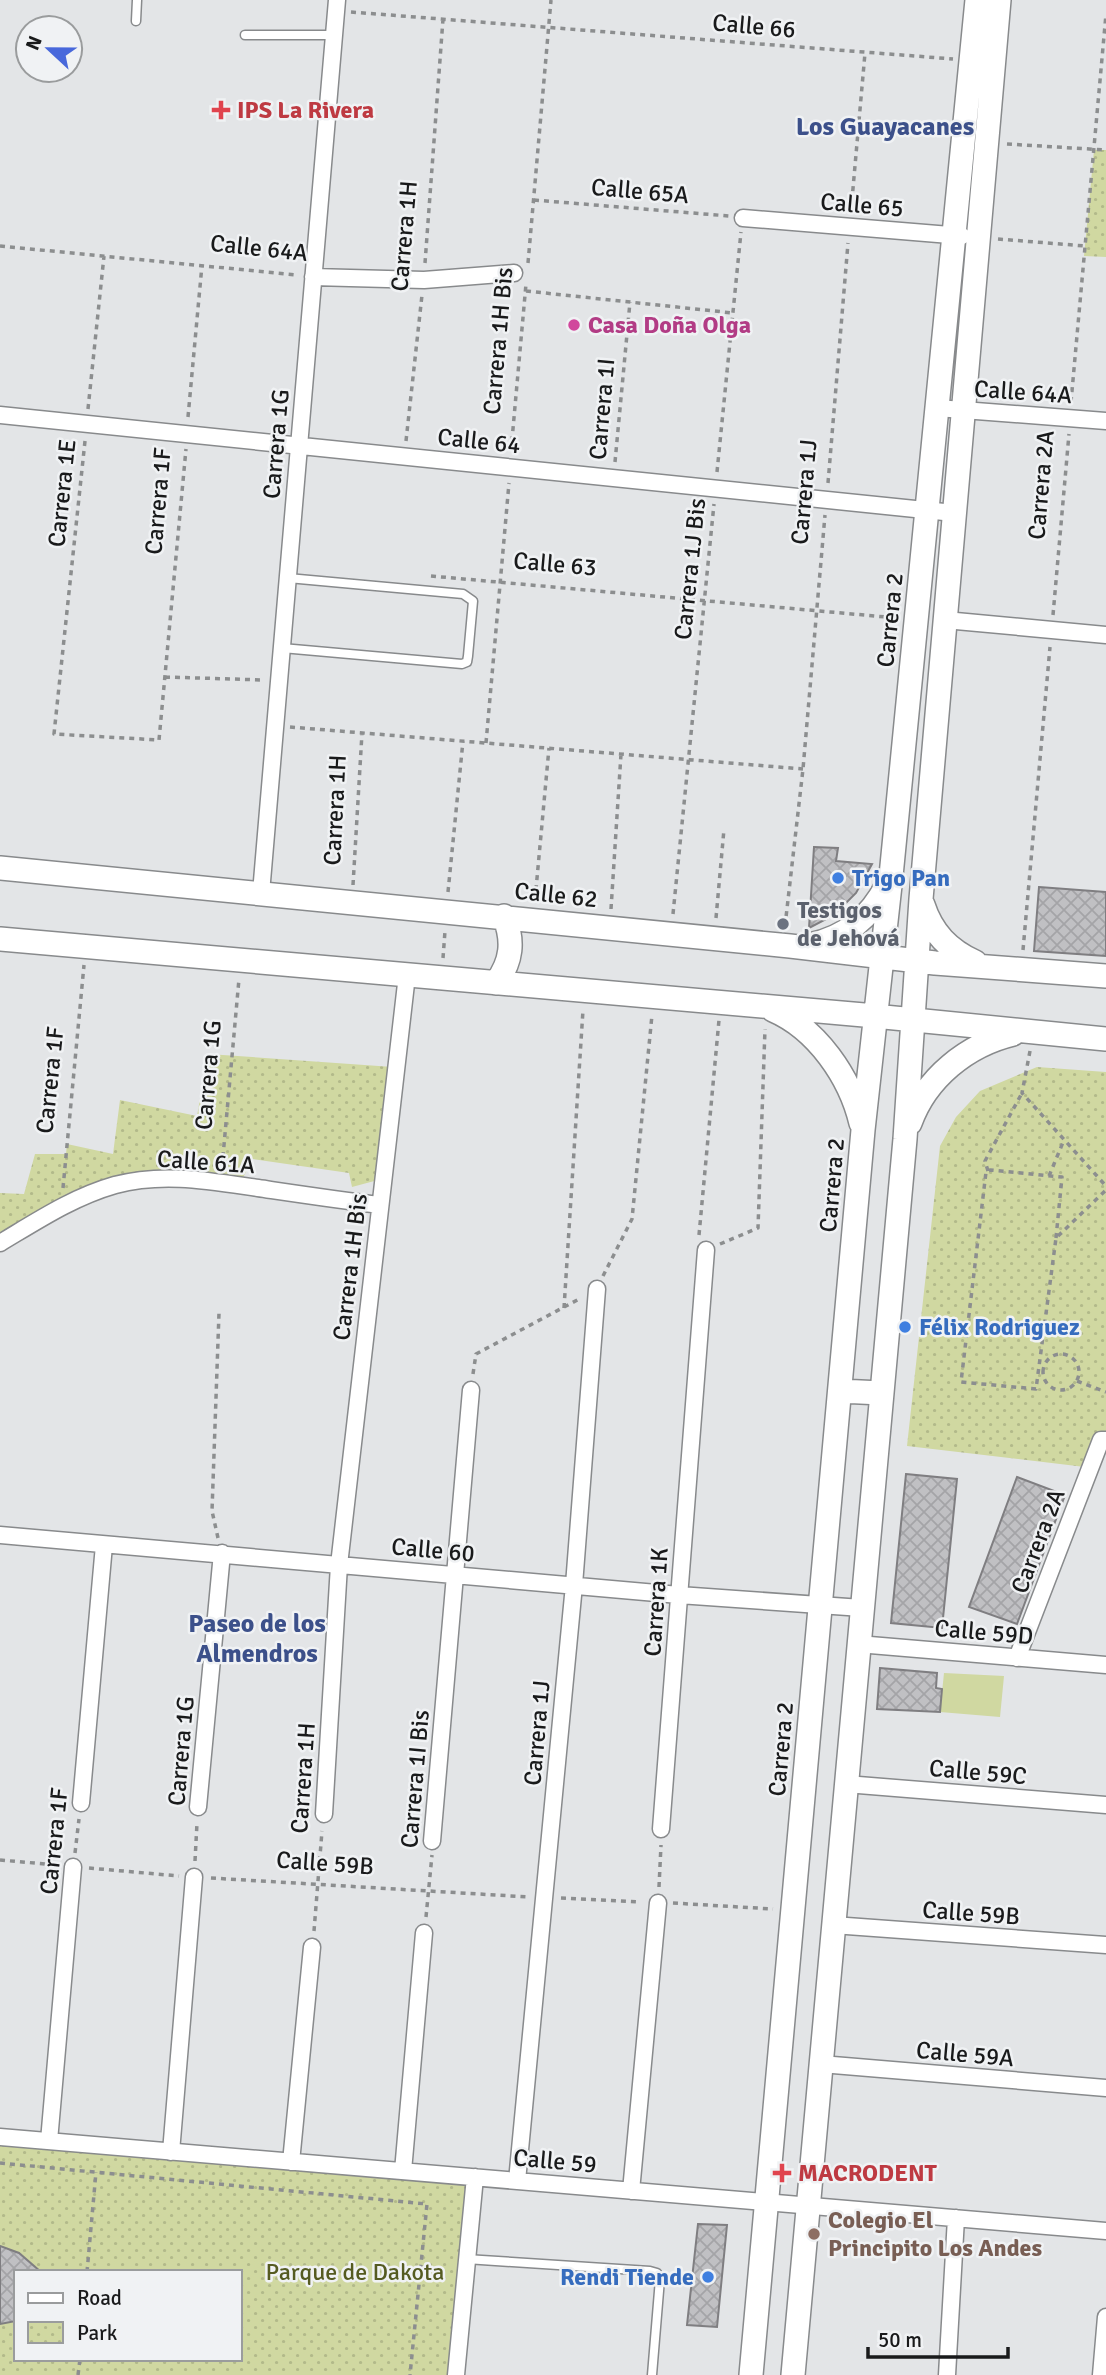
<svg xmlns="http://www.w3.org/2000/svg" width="1106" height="2375" font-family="Signika,sans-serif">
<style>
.grass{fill:#d0d8a1}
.park{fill:url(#park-dots);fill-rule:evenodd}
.building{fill:url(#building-cross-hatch);stroke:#7f7e81;stroke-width:2}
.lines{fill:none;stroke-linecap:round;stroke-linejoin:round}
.lane-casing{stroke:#888a8c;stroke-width:11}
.street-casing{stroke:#888a8c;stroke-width:19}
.secondary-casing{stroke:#888a8c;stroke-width:26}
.path{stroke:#8c8e8f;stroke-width:3.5;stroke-dasharray:5 5;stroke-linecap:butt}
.lane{stroke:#fff;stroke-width:8}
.street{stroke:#fff;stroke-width:16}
.secondary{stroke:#fff;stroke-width:23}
.health-dot{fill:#e0444e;stroke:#f0f2f4;stroke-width:2.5}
.hotel-dot{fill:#d1479c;stroke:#f0f2f4;stroke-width:2.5}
.shop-dot{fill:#3f7fe0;stroke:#f0f2f4;stroke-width:2.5}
.worship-dot{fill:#6b7280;stroke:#f0f2f4;stroke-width:2.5}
.education-dot{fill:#8d6e63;stroke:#f0f2f4;stroke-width:2.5}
.labels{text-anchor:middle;stroke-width:5;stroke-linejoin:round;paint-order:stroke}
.street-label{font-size:24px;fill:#191a1b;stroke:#f0f2f4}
.health-label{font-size:24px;font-weight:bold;fill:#be3a42;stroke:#f0f2f4;text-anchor:start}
.hotel-label{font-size:24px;font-weight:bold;fill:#b23c85;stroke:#f0f2f4;text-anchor:start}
.shop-label{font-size:24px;font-weight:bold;fill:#366cbe;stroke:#f0f2f4;text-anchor:start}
.worship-label{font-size:24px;font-weight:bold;fill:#5b616d;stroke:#f0f2f4;text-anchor:start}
.education-label{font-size:24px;font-weight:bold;fill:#785e54;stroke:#f0f2f4;text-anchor:start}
.park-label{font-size:24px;fill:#555b21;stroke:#f0f2f4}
.neighbourhood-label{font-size:26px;font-weight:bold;fill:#3c508a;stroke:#f0f2f4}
</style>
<defs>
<pattern id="park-dots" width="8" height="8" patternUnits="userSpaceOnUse" patternTransform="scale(1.75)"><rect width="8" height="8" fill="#d0d8a1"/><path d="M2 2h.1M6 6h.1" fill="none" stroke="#b2b98a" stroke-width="1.8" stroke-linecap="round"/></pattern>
<pattern id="building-cross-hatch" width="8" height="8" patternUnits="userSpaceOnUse" patternTransform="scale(1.75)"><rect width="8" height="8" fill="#c0c0c3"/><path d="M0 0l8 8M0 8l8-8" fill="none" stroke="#a4a4a7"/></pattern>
</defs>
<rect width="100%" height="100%" fill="#e3e5e7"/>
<path class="grass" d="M944,1673L1004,1676L1000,1717L940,1712Z"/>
<path class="park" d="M1094,150H1106V257L1084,256Z
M208,1054L393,1067L378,1180L352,1187L349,1173L253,1159L239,1185L112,1186L0,1243V1193L24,1194L35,1154H66L67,1144L113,1154L120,1100L197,1116Z
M1037,1067L1106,1072V1440L1085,1467L907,1446L940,1146L956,1117L980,1091Z
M0,2137L475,2177L456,2375H0ZM16,2272H240V2359H16Z"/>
<path class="building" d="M814,847L838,848L836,861L872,864L856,893L834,915L809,928Z
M1039,887L1106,892V956L1034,951Z
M906,1474L957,1479L942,1628L891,1623Z
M1017,1477L1065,1495L1017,1624L969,1607Z
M880,1668L937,1673L936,1688L942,1689L940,1712L877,1709Z
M698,2224L727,2225L717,2327L687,2325Z
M0,2246L19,2253L41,2272H16V2321L0,2324Z"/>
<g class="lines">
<g class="lane-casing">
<path id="lane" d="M136,21L137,0
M245,35H334
M282,648L462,664L467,662L468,656L473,601L463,594L288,578
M466,2259L650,2271L657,2273L660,2279L652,2375"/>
</g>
<g class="street-casing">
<path id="street" d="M743,218L962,236
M313,277L424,280L514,273
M937,408L1106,421
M0,415L954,513
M945,620L1106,635
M261,893L337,0
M0,1243C37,1221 73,1197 115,1185C163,1172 210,1181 258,1188C299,1194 339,1200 380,1205
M0,1535L679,1595L862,1608
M858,1644L1106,1665
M1017,1658L1101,1440H1106
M846,1784L1106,1805
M81,1803L104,1545
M198,1807L222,1553
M324,1814L339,1565L407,975
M661,1829L706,1250
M432,1841L471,1390
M833,1925L1106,1945
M821,2064L1106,2088
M0,2137L1106,2231
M49,2141L73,1867
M171,2152L194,1877
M291,2162L312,1947
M403,2171L424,1933
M517,2181L574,1585L597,1289
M631,2191L658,1903
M456,2375L475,2177
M947,2375L956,2218
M1101,2375L1106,2317"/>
</g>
<g class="secondary-casing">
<path id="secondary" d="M0,868L790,946L935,963L1106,976
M923,905C932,933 949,950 975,962
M0,939L864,1015L1106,1039
M810,945C846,937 870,918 887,885
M496,983C512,961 514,941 504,916
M773,1010C817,1029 850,1077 861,1123
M910,1123C926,1078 967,1045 1013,1034
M840,1391L881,1393
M751,2375L863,1130L891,876L977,0
M793,2375L905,1139L921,899L999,0"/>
</g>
<path class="path" d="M351,12L953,59
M1007,144L1106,150
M534,200L729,216
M851,211L865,53
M998,239L1085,246
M0,246L297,275
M425,263L443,19
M528,263L551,0
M526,291L733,313
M1071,402L1106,14
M88,409L104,256
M188,417L202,265
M85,441L54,734L159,740L186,449
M406,441L422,295
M511,451L526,284
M615,462L630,302
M717,472L741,232
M828,483L848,243
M431,576L897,618
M1053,615L1069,434
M165,677L264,680
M290,727L803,769
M486,743L509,483
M353,885L362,733
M448,892L463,741
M535,900L549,748
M611,909L621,754
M673,914L714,504
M716,918L724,829
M785,926L803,769L825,515
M1023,950L1050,647
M443,958L445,931
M1030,1051L1022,1093L1106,1186
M222,1167L239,979
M988,1171L985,1161L1022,1093
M1049,1176L1064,1140
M63,1188L84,965
M699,1235L719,1020
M1056,1238L1062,1177L990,1170L986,1172L961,1382L1036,1389L1056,1238L1106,1190
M720,1244L758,1228L765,1029
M603,1276L632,1219L652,1015
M564,1308L583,1010
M1043 1372a18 18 0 1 1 36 0a18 18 0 1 1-36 0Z
M473,1374L476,1354L581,1298
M1077,1381L1106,1392
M218,1538L212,1511L219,1313
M75,1853L79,1819
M0,1860L57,1865
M195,1861L197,1823
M89,1868L179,1876
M211,1878L529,1897
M659,1887L661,1845
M561,1898L640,1902
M673,1903L773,1909
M426,1917L432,1855
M314,1931L322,1831
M0,2163L427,2204L410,2375
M87,2272L96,2172
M78,2375L80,2359"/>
<use href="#lane" class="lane"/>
<use href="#street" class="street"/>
<use href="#secondary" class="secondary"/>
</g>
<g class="health-dot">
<path d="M217.5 99.5h7v7h7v7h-7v7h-7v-7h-7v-7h7z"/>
<path d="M778.5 2162.5h7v7h7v7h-7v7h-7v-7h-7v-7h7z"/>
</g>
<circle class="hotel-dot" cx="574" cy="325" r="7"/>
<g class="shop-dot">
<circle cx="838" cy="878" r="7"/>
<circle cx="905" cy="1327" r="7"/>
<circle cx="708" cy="2277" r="7"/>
</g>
<circle class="worship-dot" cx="783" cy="924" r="7"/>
<circle class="education-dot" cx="814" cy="2234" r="7"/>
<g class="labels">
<g class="street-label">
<text transform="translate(754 26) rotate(5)" y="8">Calle 66</text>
<text transform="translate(640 191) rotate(5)" y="8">Calle 65A</text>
<text transform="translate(862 205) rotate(5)" y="8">Calle 65</text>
<text transform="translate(404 236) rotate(-85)" y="8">Carrera 1H</text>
<text transform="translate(259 248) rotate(6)" y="8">Calle 64A</text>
<text transform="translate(498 341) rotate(-85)" y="8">Carrera 1H Bis</text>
<text transform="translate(1023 392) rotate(4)" y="8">Calle 64A</text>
<text transform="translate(602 409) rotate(-85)" y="8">Carrera 1I</text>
<text transform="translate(479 441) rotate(6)" y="8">Calle 64</text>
<text transform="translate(276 444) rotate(-85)" y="8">Carrera 1G</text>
<text transform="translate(1041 485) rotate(-85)" y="8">Carrera 2A</text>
<text transform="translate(804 492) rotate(-85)" y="8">Carrera 1J</text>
<text transform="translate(62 493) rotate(-84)" y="8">Carrera 1E</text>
<text transform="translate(158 501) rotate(-85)" y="8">Carrera 1F</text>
<text transform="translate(555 564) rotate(5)" y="8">Calle 63</text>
<text transform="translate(690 569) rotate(-84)" y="8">Carrera 1J Bis</text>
<text transform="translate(890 620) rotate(-84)" y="8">Carrera 2</text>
<text transform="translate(335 810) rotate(-87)" y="8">Carrera 1H</text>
<text transform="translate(556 895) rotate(6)" y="8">Calle 62</text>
<text transform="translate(208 1075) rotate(-85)" y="8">Carrera 1G</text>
<text transform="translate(50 1080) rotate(-84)" y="8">Carrera 1F</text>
<text transform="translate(206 1162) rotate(4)" y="8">Calle 61A</text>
<text transform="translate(832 1185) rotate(-85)" y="8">Carrera 2</text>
<text transform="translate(350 1267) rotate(-83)" y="8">Carrera 1H Bis</text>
<text transform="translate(1038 1541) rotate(-69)" y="8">Carrera 2A</text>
<text transform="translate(433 1550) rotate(5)" y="8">Calle 60</text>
<text transform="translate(656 1602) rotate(-86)" y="8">Carrera 1K</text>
<text transform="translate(984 1632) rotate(5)" y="8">Calle 59D</text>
<text transform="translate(537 1733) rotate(-85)" y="8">Carrera 1J</text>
<text transform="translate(781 1749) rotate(-85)" y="8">Carrera 2</text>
<text transform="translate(181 1751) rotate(-85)" y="8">Carrera 1G</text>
<text transform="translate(978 1772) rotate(5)" y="8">Calle 59C</text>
<text transform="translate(303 1778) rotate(-86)" y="8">Carrera 1H</text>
<text transform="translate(415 1779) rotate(-85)" y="8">Carrera 1I Bis</text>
<text transform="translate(54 1841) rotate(-84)" y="8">Carrera 1F</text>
<text transform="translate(325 1863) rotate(4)" y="8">Calle 59B</text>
<text transform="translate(971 1913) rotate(4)" y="8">Calle 59B</text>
<text transform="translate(965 2054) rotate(5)" y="8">Calle 59A</text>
<text transform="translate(555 2161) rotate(5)" y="8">Calle 59</text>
</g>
<g class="health-label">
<text x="237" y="118">IPS La Rivera</text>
<text x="798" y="2181">MACRODENT</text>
</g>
<g class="hotel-label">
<text x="588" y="333">Casa Doña Olga</text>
</g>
<g class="shop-label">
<text x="852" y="886">Trigo Pan</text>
<text x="919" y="1335">Félix Rodriguez</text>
<text x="694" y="2285" text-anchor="end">Rendi Tiende</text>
</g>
<g class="worship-label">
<text x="797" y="918">Testigos<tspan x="797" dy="28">de Jehová</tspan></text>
</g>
<g class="education-label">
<text x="828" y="2228">Colegio El<tspan x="828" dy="28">Principito Los Andes</tspan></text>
</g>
<g class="park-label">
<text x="355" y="2280">Parque de Dakota</text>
</g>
<g class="neighbourhood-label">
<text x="885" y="135">Los Guayacanes</text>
<text x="257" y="1632">Paseo de los<tspan x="257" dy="30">Almendros</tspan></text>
</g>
</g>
<rect x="14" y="2270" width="228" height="91" fill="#f0f2f4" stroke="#9a9c9d" stroke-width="2"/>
<rect x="28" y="2293" width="35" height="10" fill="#ffffff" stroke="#9a9c9d" stroke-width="2"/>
<text x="77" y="2305" font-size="21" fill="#191a1b">Road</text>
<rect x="28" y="2322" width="35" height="21" fill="url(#park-dots)" stroke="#9a9c9d" stroke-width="2"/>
<text x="77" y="2340" font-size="21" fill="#191a1b">Park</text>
<g transform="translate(49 49) rotate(292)"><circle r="33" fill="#f0f2f4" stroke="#9a9c9d" stroke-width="2"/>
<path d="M0-5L12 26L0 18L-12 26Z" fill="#4868db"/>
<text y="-10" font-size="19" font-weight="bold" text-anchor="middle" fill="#191a1b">N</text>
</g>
<path d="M868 2347v10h140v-10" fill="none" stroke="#191a1b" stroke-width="3.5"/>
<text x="878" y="2347" font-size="21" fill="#191a1b" stroke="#f0f2f4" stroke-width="5" paint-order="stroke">50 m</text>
</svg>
